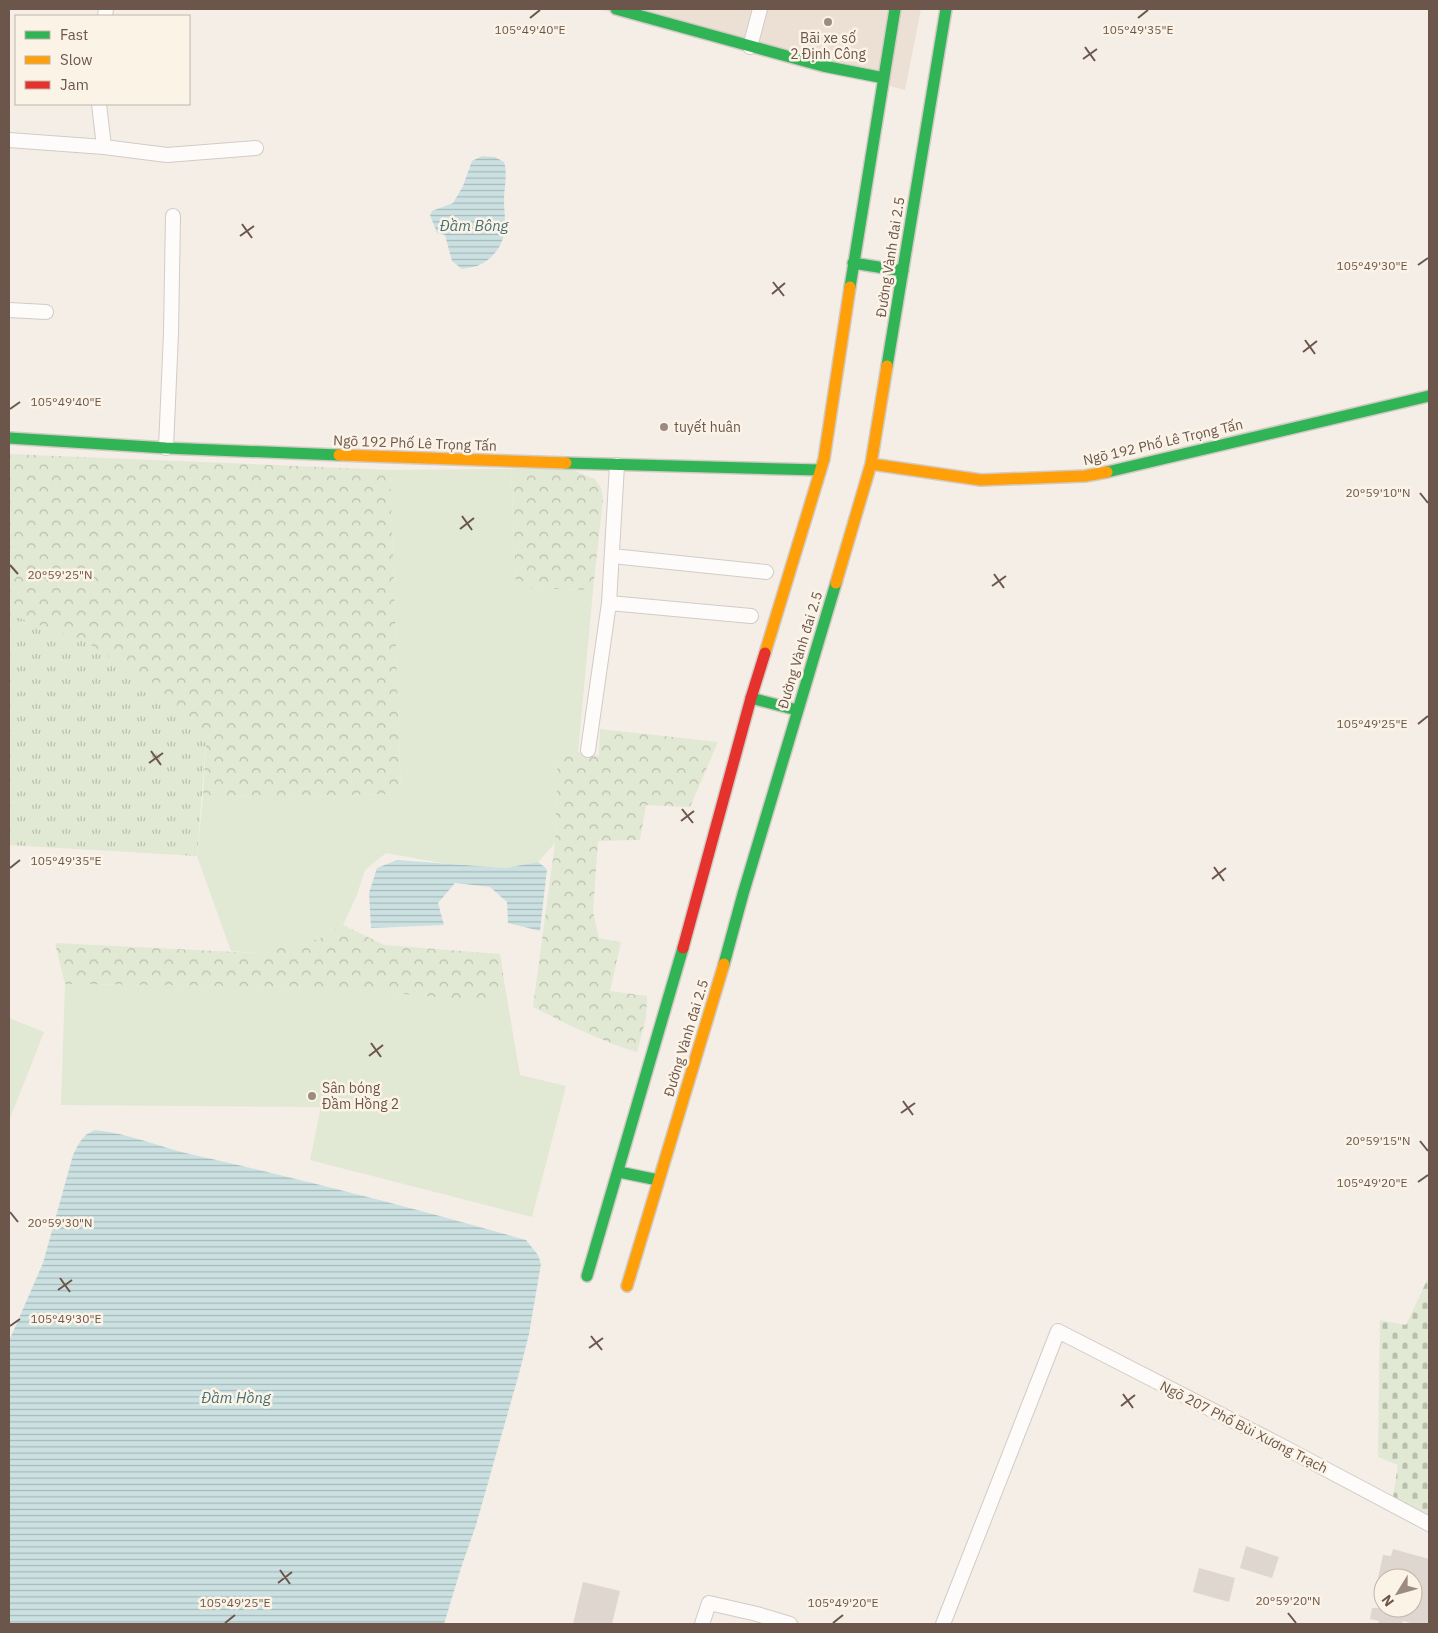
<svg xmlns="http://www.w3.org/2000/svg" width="1438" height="1633" font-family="'IBM Plex Sans',sans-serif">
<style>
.residential{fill:#ece0d5}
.green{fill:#e1e8d3}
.forest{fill:url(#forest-crowns)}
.cemetery{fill:url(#cemetery-stones)}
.park{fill:url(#park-tufts)}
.water{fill:url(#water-rules)}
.building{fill:#dfd6d0}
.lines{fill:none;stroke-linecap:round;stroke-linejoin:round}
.street-casing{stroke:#d2cbc6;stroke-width:16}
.fast-casing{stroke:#d2cac4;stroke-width:14}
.slow-casing{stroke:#d2cac4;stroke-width:14}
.jam-casing{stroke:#d2cac4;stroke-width:14}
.street{stroke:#fdfcfb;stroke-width:14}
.fast{stroke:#30b455;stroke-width:11}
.slow{stroke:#ff9f0a;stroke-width:11}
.jam{stroke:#e5322d;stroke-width:11}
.ticks{fill:none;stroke:#6c564c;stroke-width:2}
.poi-dot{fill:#9c8b82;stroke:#fcf3e7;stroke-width:2}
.labels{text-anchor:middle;stroke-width:5;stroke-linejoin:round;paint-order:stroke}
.poi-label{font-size:14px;fill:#6c564c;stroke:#fcf3e7;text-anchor:start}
.street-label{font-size:14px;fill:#6c564c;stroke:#fcf3e7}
.water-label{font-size:15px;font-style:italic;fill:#457277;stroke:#fcf3e7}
.ticks-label{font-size:12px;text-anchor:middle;fill:#6c564c;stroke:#fcf3e7;stroke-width:5;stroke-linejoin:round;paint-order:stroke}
</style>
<defs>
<pattern id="forest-crowns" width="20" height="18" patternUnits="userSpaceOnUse" patternTransform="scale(1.25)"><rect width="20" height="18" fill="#e1e8d3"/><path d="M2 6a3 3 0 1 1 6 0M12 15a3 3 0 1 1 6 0" fill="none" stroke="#babfad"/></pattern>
<pattern id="cemetery-stones" width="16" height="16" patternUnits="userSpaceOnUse" patternTransform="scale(1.25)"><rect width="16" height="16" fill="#e1e8d3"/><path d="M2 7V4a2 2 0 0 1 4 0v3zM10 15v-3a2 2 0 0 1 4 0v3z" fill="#babfad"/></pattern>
<pattern id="park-tufts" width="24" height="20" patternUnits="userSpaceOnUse" patternTransform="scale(1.25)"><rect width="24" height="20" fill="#e1e8d3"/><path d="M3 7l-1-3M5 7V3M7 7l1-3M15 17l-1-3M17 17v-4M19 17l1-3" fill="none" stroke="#babfad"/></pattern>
<pattern id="water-rules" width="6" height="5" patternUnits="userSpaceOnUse" patternTransform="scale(1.25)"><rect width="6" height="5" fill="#cbe1e1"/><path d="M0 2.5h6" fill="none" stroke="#a9b9b9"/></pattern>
</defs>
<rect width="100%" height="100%" fill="#f4eee7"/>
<path class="residential" d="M597,9H921L905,90Z"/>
<path class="green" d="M511,469L516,588L593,590L578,752H558L555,843L538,862L505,868L442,863L386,853L365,870L356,897L343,925L319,939L258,953L231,951L197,856L203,797L401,794L390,470Z
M65,984L325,987L446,998H494L505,987L520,1075L566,1086L532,1217L310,1160L321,1107L61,1105Z
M9,1018L44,1032L9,1121Z"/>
<path class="forest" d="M9,454L390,470L401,794L203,797L206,741L19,618H9Z
M511,469H570L595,479L601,488L603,498L593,590L516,588Z
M600,729L718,742L690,807L646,805L640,840L598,841L593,912L599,938L621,942L610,991L647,996L646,1018L637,1052C600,1041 567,1024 533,1007L555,843L558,751L578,752L599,756Z
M343,925L384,945L500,954L505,987L494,998H446L325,987L65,984L55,943L258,953L319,939Z"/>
<path class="cemetery" d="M1429,1276V1518L1393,1497L1398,1465L1378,1457L1380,1320L1406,1325Z"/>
<path class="park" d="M9,618H19L85,641L155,687L206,741L197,856L9,845Z"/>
<path class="water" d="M482,156L495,157L504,162C508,174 504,187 504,200C504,208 505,215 505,223C506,241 495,259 477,266C473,267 467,268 462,269L452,261L445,235L437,233L430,215L432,211L453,203L463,186L472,161Z
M397,860L505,868L538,862L547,869L540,931L508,923L507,902L490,887L455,883L438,903L444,925L371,928L369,893L377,868Z
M95,1130C129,1133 161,1148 194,1155C306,1180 416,1209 526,1240L538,1255L541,1264L529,1334L520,1370L476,1525L461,1568L444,1624H9V1341L43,1263L73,1155C79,1143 82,1135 95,1130Z"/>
<path class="building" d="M1246,1546L1279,1557L1272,1578L1240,1568Z
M1393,1549L1429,1559V1624H1414L1403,1621L1402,1624H1378L1379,1621L1370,1619L1372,1608H1413V1578H1378L1383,1555L1391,1556Z
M1199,1568L1235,1578L1229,1602L1193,1592Z
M583,1582L620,1591L612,1624H573Z"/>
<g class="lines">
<g class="street-casing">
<path id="street" d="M105,16L106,9
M750,47L760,9
M99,104L104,147
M9,140L104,147L167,155L256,148
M9,310L46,312
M166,448L171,333L173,216
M612,556L766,572
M609,603L751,616
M588,750L609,603L617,465
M702,1624L709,1603L757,1614L790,1624
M943,1624L1058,1331L1282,1446L1429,1524"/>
</g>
<g class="fast-casing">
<path id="fast" d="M616,9L823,66L884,78
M853,263L903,271
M850,287L895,9
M887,366L946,9
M9,438L166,448L339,455
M566,463L820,470
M1107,472L1429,396
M751,698L797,710
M724,964L743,894L836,583
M619,1172L658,1180
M587,1276L683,948"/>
</g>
<g class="slow-casing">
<path id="slow" d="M339,455L566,463
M871,464L981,480L1085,476L1107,472
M836,583L871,464L887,366
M765,653L824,459L850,287
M627,1286L724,964"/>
</g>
<g class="jam-casing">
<path id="jam" d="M683,948L751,698L765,653"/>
</g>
<use href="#street" class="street"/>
<use href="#fast" class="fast"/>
<use href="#slow" class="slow"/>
<use href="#jam" class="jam"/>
</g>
<path class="ticks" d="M530,18L540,10M1138,18L1148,10M1085,47L1095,61M1083,59L1097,49M242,224L252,238M240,236L254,226M1418,265L1428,258M773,282L784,296M772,294L785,283M1305,340L1315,354M1303,352L1317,341M10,409L20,402M1420,493L1428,503M462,516L472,530M460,529L474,518M10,565L18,574M994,574L1004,588M992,586L1006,576M1418,724L1428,716M151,751L161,765M149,763L163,753M682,809L693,823M681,821L694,811M1214,867L1224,881M10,868L20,860M1212,879L1226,868M371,1043L381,1057M369,1056L383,1045M903,1101L913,1115M901,1113L915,1103M1420,1141L1428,1151M1418,1182L1428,1175M10,1212L18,1222M60,1278L70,1292M58,1290L72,1280M10,1326L20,1319M591,1336L602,1350M589,1348L603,1338M1123,1394L1133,1408M1121,1406L1135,1395M280,1570L290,1584M278,1583L292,1572M1288,1613L1296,1623M225,1623L235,1615M833,1623L843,1615"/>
<g class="poi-dot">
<circle cx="828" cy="22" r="5"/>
<circle cx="664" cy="427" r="5"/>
<circle cx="312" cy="1096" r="5"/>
</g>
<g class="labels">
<g class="poi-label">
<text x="828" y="43" text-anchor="middle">Bãi xe số<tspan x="828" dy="16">2 Định Công</tspan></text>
<text x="674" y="432">tuyết huân</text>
<text x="322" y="1093">Sân bóng<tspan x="322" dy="16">Đầm Hồng 2</tspan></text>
</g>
<g class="street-label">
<text transform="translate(890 257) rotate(-81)" y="5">Đường Vành đai 2.5</text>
<text transform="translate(1163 442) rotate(-13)" y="5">Ngõ 192 Phố Lê Trọng Tấn</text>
<text transform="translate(415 443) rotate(2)" y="5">Ngõ 192 Phố Lê Trọng Tấn</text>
<text transform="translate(800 650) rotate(-73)" y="5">Đường Vành đai 2.5</text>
<text transform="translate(686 1038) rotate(-73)" y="5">Đường Vành đai 2.5</text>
<text transform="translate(1244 1427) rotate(27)" y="5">Ngõ 207 Phố Bùi Xương Trạch</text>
</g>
<g class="water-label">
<text x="474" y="231">Đầm Bông</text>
<text x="236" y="1403">Đầm Hồng</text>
</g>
</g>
<g class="ticks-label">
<text x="530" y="34">105°49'40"E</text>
<text x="1138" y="34">105°49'35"E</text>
<text x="1372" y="270">105°49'30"E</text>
<text x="66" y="406">105°49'40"E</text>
<text x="1378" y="497">20°59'10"N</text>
<text x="60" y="579">20°59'25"N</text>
<text x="1372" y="728">105°49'25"E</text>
<text x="66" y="865">105°49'35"E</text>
<text x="1378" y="1145">20°59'15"N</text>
<text x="1372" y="1187">105°49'20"E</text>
<text x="60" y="1227">20°59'30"N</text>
<text x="66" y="1323">105°49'30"E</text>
<text x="1288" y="1605">20°59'20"N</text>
<text x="235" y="1607">105°49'25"E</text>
<text x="843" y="1607">105°49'20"E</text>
</g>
<rect width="1438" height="1633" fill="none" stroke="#6c564c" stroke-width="20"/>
<rect x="15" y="15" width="175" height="90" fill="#fcf3e7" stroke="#c2b4a9"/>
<rect x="25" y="31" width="25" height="8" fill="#30b455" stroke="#c2b4a9"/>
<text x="60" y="40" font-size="15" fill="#6c564c">Fast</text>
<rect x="25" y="56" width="25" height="8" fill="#ff9f0a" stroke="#c2b4a9"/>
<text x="60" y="65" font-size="15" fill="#6c564c">Slow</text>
<rect x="25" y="81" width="25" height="8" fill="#e5322d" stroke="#c2b4a9"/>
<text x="60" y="90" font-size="15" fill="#6c564c">Jam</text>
<g transform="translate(1398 1593) rotate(233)"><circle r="24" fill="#fcf3e7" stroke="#c2b4a9"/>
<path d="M0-4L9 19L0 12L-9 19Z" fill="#9c8b82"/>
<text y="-8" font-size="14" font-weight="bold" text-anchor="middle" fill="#6c564c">N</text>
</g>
</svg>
